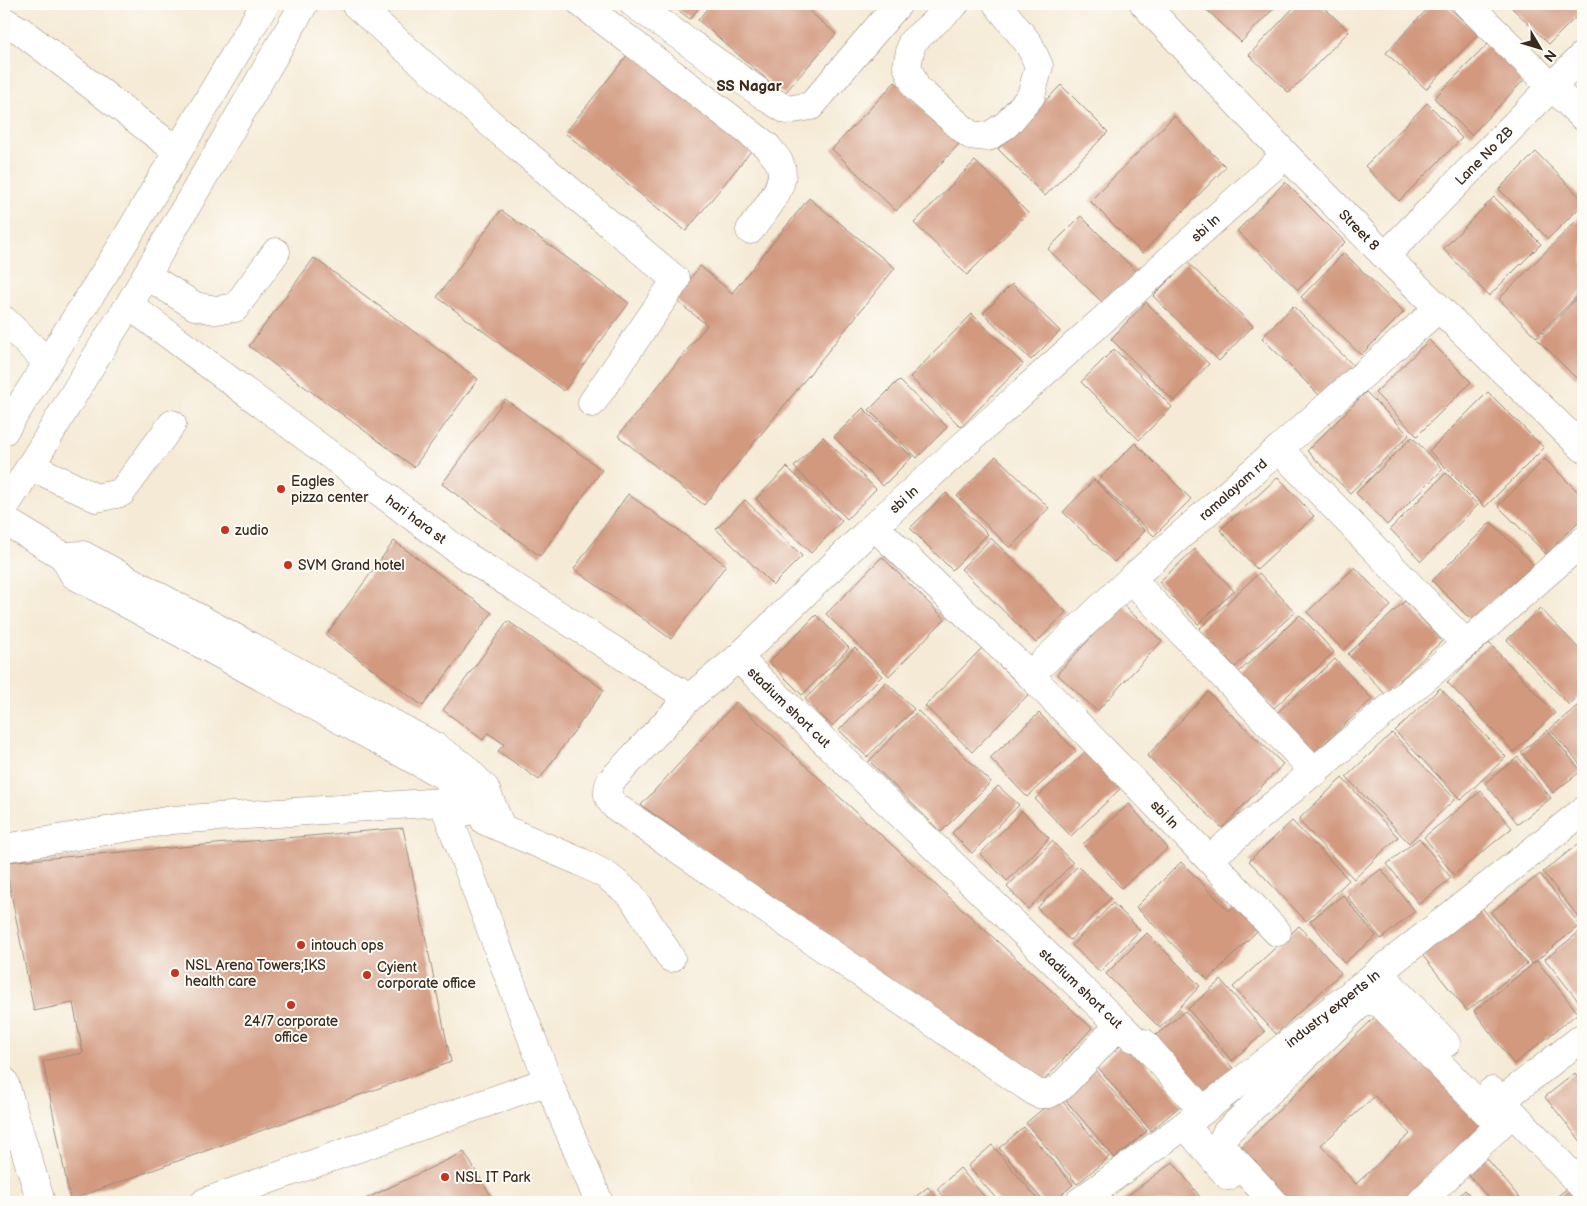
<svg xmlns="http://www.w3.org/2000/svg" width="1587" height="1206" font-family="'Balsamiq Sans',sans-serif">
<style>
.building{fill:#d2997f;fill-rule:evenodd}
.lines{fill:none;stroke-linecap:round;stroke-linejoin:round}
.minor-casing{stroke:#988a7a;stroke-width:29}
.highway-casing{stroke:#988a7a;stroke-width:29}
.minor{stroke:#fff;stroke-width:28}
.highway{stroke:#fff;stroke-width:28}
.poi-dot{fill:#c8321e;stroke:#fdfcf7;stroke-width:2}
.labels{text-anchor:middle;stroke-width:4;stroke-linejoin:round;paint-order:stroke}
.street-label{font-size:14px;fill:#3b2a1e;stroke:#fdfcf7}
.poi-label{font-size:14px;fill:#3b2a1e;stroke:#fdfcf7;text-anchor:start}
.neighbourhood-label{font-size:15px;font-weight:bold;fill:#3b2a1e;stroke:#fdfcf7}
</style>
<rect width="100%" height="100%" fill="#fdfcf7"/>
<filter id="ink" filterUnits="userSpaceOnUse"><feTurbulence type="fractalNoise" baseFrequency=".02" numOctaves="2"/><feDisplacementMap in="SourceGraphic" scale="10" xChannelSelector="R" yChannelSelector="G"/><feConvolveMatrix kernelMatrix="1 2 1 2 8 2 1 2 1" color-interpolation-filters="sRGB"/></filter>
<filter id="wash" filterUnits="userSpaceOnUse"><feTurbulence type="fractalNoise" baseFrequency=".0096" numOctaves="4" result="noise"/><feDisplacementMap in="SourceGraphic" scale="20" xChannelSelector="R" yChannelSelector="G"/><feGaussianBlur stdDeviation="1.12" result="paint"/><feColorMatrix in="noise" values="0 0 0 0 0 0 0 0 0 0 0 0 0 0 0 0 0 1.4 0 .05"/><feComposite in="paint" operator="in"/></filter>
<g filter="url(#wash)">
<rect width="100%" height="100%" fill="#f5ead5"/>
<g id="blocks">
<path class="building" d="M670,4H702L690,19Z
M711,4H801L836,34L784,94L698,20Z
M1201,4H1278L1241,42Z
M1297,4H1320L1349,31L1289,93L1249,55Z
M1432,4H1445L1478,34L1426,89L1386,53Z
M1508,4H1575L1582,11L1549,44Z
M1490,42L1526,78L1471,135L1434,98Z
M630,52L752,150L686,231L565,133Z
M895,82L960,143L896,211L832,149Z
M1061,85L1108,132L1045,196L998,149Z
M1427,103L1462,138L1399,201L1365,166Z
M1174,116L1226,167L1142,253L1090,201Z
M1536,152L1583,200V204L1548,239L1499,189Z
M975,161L1028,213L967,275L914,223Z
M1285,182L1345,242L1298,290L1237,231Z
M1494,197L1541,244L1489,296L1443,249Z
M809,198L895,268L704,505L618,436L707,325L674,299L700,266L732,293Z
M501,210L629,303L564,391L437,297Z
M1583,214V290L1536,337L1499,299Z
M1081,216L1137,272L1105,305L1048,249Z
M1344,253L1404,312L1361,355L1301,297Z
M314,258L478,379L414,467L249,346Z
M1187,262L1253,326L1219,361L1153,296Z
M1012,284L1060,331L1031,360L983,313Z
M1583,292V371L1576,378L1537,339Z
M1146,302L1209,364L1174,401L1111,339Z
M1293,306L1356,368L1324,400L1262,338Z
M972,314L1023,364L961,427L910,377Z
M1429,340L1471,382L1417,436L1375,393Z
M1114,349L1172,407L1139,440L1081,382Z
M899,380L947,427L917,458L869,410Z
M1366,392L1409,435L1350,493L1307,451Z
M1488,392L1544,448L1485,507L1429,451Z
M505,399L602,470L540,556L442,484Z
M863,408L912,457L883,486L834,437Z
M823,437L876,489L847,519L794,467Z
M1412,437L1443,469L1387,525L1356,493Z
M1135,443L1191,499L1154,536L1097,481Z
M996,456L1049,508L1010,548L957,496Z
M1545,459L1583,497V517L1546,554L1498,506Z
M787,467L842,521L811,553L756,499Z
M1446,473L1478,505L1421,561L1390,529Z
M1278,477L1314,516L1257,569L1220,530Z
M1094,480L1145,531L1114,562L1063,512Z
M946,493L988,534L952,570L910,528Z
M628,494L726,565L671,639L574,569Z
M745,500L802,556L773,585L716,529Z
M1491,522L1535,566L1476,625L1432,581Z
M991,538L1066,612L1036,643L961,569Z
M394,541L492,613L423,706L326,635Z
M1195,549L1234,591L1198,624L1159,582Z
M882,557L945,619L889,676L826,614Z
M1355,567L1391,606L1343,650L1307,612Z
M1259,573L1295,612L1235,667L1200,628Z
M1405,601L1442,641L1385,694L1348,654Z
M1122,604L1162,641L1097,711L1057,674Z
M1540,608L1583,653V691L1569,705L1507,640Z
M816,615L849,648L802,695L769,662Z
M1300,615L1334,652L1274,708L1239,672Z
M508,621L604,690L539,780L498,751L504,744L488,733L483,740L443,710Z
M1489,643L1555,713L1514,752L1447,682Z
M855,648L882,676L832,726L805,699Z
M982,648L1029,694L972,752L925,706Z
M1335,659L1372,699L1314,753L1277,713Z
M886,682L914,709L867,757L839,730Z
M1440,688L1506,757L1461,800L1395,731Z
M1208,692L1283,764L1222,828L1147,756Z
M1583,701V768L1550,729Z
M736,702L1092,1028L1037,1088L641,805Z
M918,711L991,782L941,832L869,761Z
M1039,713L1076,751L1027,797L990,758Z
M1548,730L1581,771L1553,793L1521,752Z
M1392,733L1455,799L1409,843L1346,777Z
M1086,751L1121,788L1071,836L1035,799Z
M1518,757L1551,798L1518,824L1485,783Z
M1342,778L1398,837L1354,879L1298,820Z
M998,786L1019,805L972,853L952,833Z
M1481,791L1512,828L1454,875L1424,837Z
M1129,804L1168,848L1121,888L1083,844Z
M1022,811L1049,838L1007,881L980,854Z
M1292,821L1349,880L1306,921L1249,861Z
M403,828L451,1062L70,1200L43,1061L83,1053L73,1003L34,1011L5,862Z
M1419,838L1451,878L1419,904L1387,864Z
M1052,841L1073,863L1028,909L1007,887Z
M1578,844L1583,850V918L1581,920L1543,872Z
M1181,862L1229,911L1239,901L1263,925L1208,980L1136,907Z
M1078,866L1111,898L1070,940L1037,908Z
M1381,869L1415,911L1381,939L1347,896Z
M1540,874L1580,925L1532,964L1491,912Z
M1343,895L1376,936L1344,963L1310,921Z
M1113,903L1140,930L1100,972L1072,945Z
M1480,905L1527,964L1467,1011L1420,952Z
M1299,926L1341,973L1276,1034L1233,987Z
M1583,929V1007L1545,959Z
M1147,933L1200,986L1160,1028L1106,974Z
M1537,961L1578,1013L1514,1064L1474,1011Z
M1221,980L1265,1032L1232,1061L1188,1009Z
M1185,1011L1238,1074L1203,1103L1150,1040Z
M1378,1014L1487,1126L1409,1202H1289L1238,1150ZM1375,1096L1410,1134L1356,1184L1321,1145Z
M1127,1040L1181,1105L1151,1131L1097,1066Z
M1094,1069L1147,1131L1115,1158L1062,1096Z
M1575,1073L1583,1083V1144L1545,1097Z
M1058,1096L1109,1157L1077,1184L1026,1123Z
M1024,1127L1073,1185L1052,1202H1044L999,1148Z
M992,1145L1040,1202H999L968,1166Z
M464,1152L495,1202H359Z
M1485,1156L1523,1202H1492L1466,1172Z
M1173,1162L1204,1202H1119Z
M960,1168L989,1202H948L937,1189Z
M1573,1184L1583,1197V1202H1550Z
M928,1187L941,1202H909Z
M1465,1190L1477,1202H1452Z"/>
</g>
</g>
<g filter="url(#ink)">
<use href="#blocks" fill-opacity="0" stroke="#988a7a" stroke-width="1"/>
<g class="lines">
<g class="minor-casing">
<g id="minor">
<path d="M355,4L491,124L676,280L592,403"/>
<path d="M582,4L767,146C770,151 776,156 779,162C791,183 762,214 750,230"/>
<path d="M634,4L772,101L787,110L811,106L898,4"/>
<path d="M955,4L912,42L907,66L916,88L970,135L988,137L1007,124L1031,96L1039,66L1029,44L997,4"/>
<path id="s1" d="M1144,4L1286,155L1385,256L1583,448"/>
<path d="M1467,4L1583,117"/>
<path d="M4,21L21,31L177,151"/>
<path id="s2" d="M1385,256L1583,55"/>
<path d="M146,275L195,306L215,310L235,308L276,252"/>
<path id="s3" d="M129,305L463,554L689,698"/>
<path d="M4,320L47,362"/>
<path d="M1279,449L1466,644"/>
<path d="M31,466L96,498L121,493L172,424"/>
<path d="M4,520L63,556"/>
<path d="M874,526L738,658L689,698L610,782C606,794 607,798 616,807L1038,1094H1049L1061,1087L1119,1025"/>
<path d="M1131,579L1315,772"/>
<path id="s4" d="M738,658L1133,1038"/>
<path id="s5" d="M1030,675L1131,579L1439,308"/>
<path d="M465,812L456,789L444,776L74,575L63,556L83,555L436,747L463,766L485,788L501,827"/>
<path d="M485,821L581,862L606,875L631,895L671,958"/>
<path d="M4,848L172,820L443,802L548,1081"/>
<path d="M1209,859L1466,644L1583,541"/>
<path id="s6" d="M1277,932L1209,859L1030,675L874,526L1286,155"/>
<path d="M1378,972L1446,1043"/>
<path d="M1144,1043L1203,1111"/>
<path d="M4,1081L41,1202"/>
<path d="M1492,1091L1583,1187"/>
<path d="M1501,1101L1583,1037"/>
<path d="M1185,1125L1228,1176"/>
<path d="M205,1202L548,1081L599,1202"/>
<path id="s7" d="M1079,1202L1185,1125L1583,811"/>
<path d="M1274,1202L1223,1148L1222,1142L1226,1133L1362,1002L1369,1000L1381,1004L1499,1125"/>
<path d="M1421,1202L1512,1113"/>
</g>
</g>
<g class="highway-casing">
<path id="highway" d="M4,431L123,244L265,4
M4,508C48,441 85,371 129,305L304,4"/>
</g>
<use href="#minor" class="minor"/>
<use href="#highway" class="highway"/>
</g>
</g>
<g class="poi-dot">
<circle cx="281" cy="489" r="5"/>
<circle cx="225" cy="530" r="5"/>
<circle cx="288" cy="565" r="5"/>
<circle cx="301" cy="945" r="5"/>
<circle cx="175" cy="973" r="5"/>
<circle cx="367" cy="975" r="5"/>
<circle cx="291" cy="1005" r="5"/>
<circle cx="445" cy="1177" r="5"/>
</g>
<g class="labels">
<g class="street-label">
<text dy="5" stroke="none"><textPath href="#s2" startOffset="141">Lane No 2B</textPath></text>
<text dy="5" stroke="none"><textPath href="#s6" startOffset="1018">sbi ln</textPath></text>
<text dy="5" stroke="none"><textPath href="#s1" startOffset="312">Street 8</textPath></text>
<text dy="5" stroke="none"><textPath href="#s5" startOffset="275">ramalayam rd</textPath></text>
<text dy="5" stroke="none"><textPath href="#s6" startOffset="612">sbi ln</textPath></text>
<text dy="5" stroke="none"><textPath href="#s3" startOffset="358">hari hara st</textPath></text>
<text dy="5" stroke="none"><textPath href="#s4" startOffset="71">stadium short cut</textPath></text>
<text transform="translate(1165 814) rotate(46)" y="5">sbi ln</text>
<text dy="5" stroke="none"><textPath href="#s4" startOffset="476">stadium short cut</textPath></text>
<text dy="5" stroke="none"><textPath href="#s7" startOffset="319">industry experts ln</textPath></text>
</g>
<g class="poi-label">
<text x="291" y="486">Eagles<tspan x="291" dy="16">pizza center</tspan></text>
<text x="235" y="535">zudio</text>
<text x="298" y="570">SVM Grand hotel</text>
<text x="311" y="950">intouch ops</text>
<text x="185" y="970">NSL Arena Towers;IKS<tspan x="185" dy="16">health care</tspan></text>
<text x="377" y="972">Cyient<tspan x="377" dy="16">corporate office</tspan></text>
<text x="291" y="1026" text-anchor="middle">24/7 corporate<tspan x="291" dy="16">office</tspan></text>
<text x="455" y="1182">NSL IT Park</text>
</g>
<g class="neighbourhood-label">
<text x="749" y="91">SS Nagar</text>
</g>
</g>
<rect width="1587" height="1206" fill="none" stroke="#fdfcf7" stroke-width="20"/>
<g transform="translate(1540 48) rotate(128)" stroke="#fdfcf7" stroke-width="4" paint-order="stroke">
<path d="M0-4L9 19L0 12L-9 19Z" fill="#3b2a1e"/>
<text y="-8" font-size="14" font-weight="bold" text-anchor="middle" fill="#3b2a1e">N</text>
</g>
</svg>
